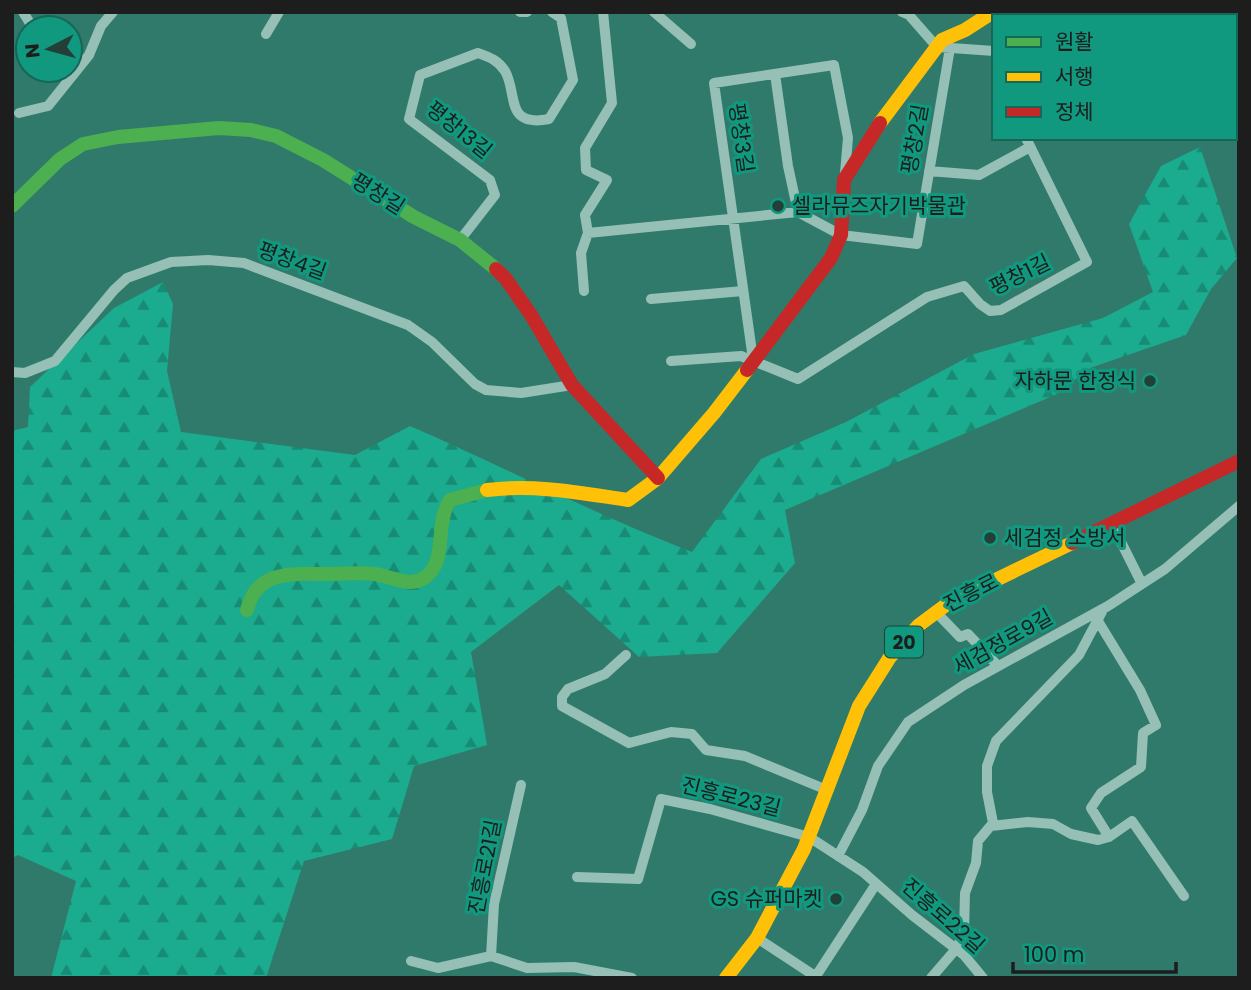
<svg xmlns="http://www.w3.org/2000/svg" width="1251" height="990" font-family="Poppins,'Noto Sans KR',sans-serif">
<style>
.forest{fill:url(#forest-firs)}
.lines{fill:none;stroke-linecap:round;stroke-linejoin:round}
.street{stroke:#96bfb6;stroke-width:10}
.fast{stroke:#4caf50;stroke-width:14}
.slow{stroke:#ffc107;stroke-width:14}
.jam{stroke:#c62828;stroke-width:14}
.poi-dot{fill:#243e38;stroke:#10997f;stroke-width:2.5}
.labels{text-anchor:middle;stroke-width:6;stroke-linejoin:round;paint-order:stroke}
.shield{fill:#10997f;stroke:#19423a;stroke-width:2}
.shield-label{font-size:19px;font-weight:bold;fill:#1d1d1d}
.street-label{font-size:21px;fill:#1d1d1d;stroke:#10997f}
.poi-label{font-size:21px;fill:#1d1d1d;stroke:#10997f;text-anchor:start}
</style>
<defs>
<pattern id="forest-firs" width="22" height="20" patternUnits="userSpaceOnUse" patternTransform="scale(1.75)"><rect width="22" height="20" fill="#1bab8e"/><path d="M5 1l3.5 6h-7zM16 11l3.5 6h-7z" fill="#178b73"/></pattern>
</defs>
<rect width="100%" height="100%" fill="#307a6b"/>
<path class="forest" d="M1200,147L1237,258L1211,289L1186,335L1090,368L1055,395L785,510L795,563L717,653L639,657L559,585L471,652L487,745L414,766L392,839L304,861L266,978H51L76,881L18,855L12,858V431L28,427L30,387L114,308L163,282L173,304L167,371L181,432L355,455L410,426C504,467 596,515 692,552L761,459L846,422L974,354L1103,318L1153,292L1129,224L1161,166Z"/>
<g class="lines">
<path class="street" d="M23,12L33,28
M520,12H527
M654,12L691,44
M902,12L909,15L937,47L994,51
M266,34L279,12
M775,74L788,166L798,212
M19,113L48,106L89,55L101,26L113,12
M929,171L979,175L1030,147
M588,233L798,212L841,235L917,244L950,48
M460,240L495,195L490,180L409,119L420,75L478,53C489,57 498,60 505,71C518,93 504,128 549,119L573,80L561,18L552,12
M584,291L581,253L588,233L585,215L607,180L586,170L585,148L612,103L603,12
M651,299L743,291
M753,359L714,83L834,65L848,138L845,173
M671,361L741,356L798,379L927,297L964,286L980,304L990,311L1001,310L1087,262L1026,138
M12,372L25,373L55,361L114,290L127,278L171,262L208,260L244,263L408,325L432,342L475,384L486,390L521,393L572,385
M1112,524L1142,584
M935,611L960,637L968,634L998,666
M1098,621L1140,690L1156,725L1143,733L1141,767L1101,793L1091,808L1109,837L1132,821L1184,896
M626,655L605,674L568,689L562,697V706L629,743L671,732L692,734L706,750L745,756L827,790
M521,785L494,904L491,956L527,968L574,967L632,978
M991,826L1028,822L1053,824L1071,834L1098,840L1109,837
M838,856L862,810L878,766L908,722L964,685L1108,606L1165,569L1239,506
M577,877L638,879L661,799L710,809L809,837L863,872L912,915L964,955L983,978
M757,938L818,978
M411,961L438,968L491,956
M816,976L876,884
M931,978L956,949L964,933L965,893L976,863L978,841L993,823L987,792V766L996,741L1079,655L1104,608"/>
<path class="fast" d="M12,206L60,159L83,144L118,137L219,128L251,130L276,136L323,160L414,217L460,240L496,269
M247,610C257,569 293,574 327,574C343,574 359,572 375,574C393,577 411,589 427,576C447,559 435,522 450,500L487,490"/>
<path class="slow" d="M1176,12L1178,16
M880,123L942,40L965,30L993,12
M1235,123L1239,130
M487,490C536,484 580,493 628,500L658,478L714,413L747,370
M726,978L757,938L804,849L859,706L890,657L919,625L950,602L1072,543"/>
<path class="jam" d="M496,269L506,279L531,315L572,385L658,478
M747,370L831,258L841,235L844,180L880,123
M1072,543L1239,461"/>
</g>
<g class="poi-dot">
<circle cx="778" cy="206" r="7"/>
<circle cx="1150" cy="381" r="7"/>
<circle cx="990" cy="538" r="7"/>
<circle cx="836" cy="899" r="7"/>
</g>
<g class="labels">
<rect class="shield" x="885" y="626.5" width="38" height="31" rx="5"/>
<g class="shield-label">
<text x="904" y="649">20</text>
</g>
<g class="street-label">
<text transform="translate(459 130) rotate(39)" y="7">평창13길</text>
<text transform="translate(741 138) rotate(82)" y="7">평창3길</text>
<text transform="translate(915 139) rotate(-80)" y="7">평창2길</text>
<text transform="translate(378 194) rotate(32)" y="7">평창길</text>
<text transform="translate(292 261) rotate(20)" y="7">평창4길</text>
<text transform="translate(1020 275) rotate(-26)" y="7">평창1길</text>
<text transform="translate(971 593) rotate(-27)" y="7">진흥로</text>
<text transform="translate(1003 642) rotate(-29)" y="7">세검정로9길</text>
<text transform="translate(731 797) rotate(14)" y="7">진흥로23길</text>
<text transform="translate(485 867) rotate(-79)" y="7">진흥로21길</text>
<text transform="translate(943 916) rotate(41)" y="7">진흥로22길</text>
</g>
<g class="poi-label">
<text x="792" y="213">셀라뮤즈자기박물관</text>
<text x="1136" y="388" text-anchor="end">자하문 한정식</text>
<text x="1004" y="545">세검정 소방서</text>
<text x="822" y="906" text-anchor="end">GS 슈퍼마켓</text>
</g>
</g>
<rect width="1251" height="990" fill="none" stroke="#1d1d1d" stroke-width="28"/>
<rect x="992" y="14" width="245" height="126" fill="#10997f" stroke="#156758" stroke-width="2"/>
<rect x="1006" y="37" width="35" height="10" fill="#4caf50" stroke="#156758" stroke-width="2"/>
<text x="1055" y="49" font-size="21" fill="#1d1d1d">원활</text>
<rect x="1006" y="72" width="35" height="10" fill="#ffc107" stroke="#156758" stroke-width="2"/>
<text x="1055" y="84" font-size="21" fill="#1d1d1d">서행</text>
<rect x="1006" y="107" width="35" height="10" fill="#c62828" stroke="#156758" stroke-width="2"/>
<text x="1055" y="119" font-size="21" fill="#1d1d1d">정체</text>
<g transform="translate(49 49) rotate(264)"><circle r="33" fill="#10997f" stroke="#156758" stroke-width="2"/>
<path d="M0-5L12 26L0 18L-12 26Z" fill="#243e38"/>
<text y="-10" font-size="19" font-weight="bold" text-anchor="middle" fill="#1d1d1d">N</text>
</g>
<path d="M1013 962v10h163v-10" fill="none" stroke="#1d1d1d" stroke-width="3.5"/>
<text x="1024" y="962" font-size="21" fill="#1d1d1d" stroke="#10997f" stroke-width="5" paint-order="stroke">100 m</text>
</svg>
